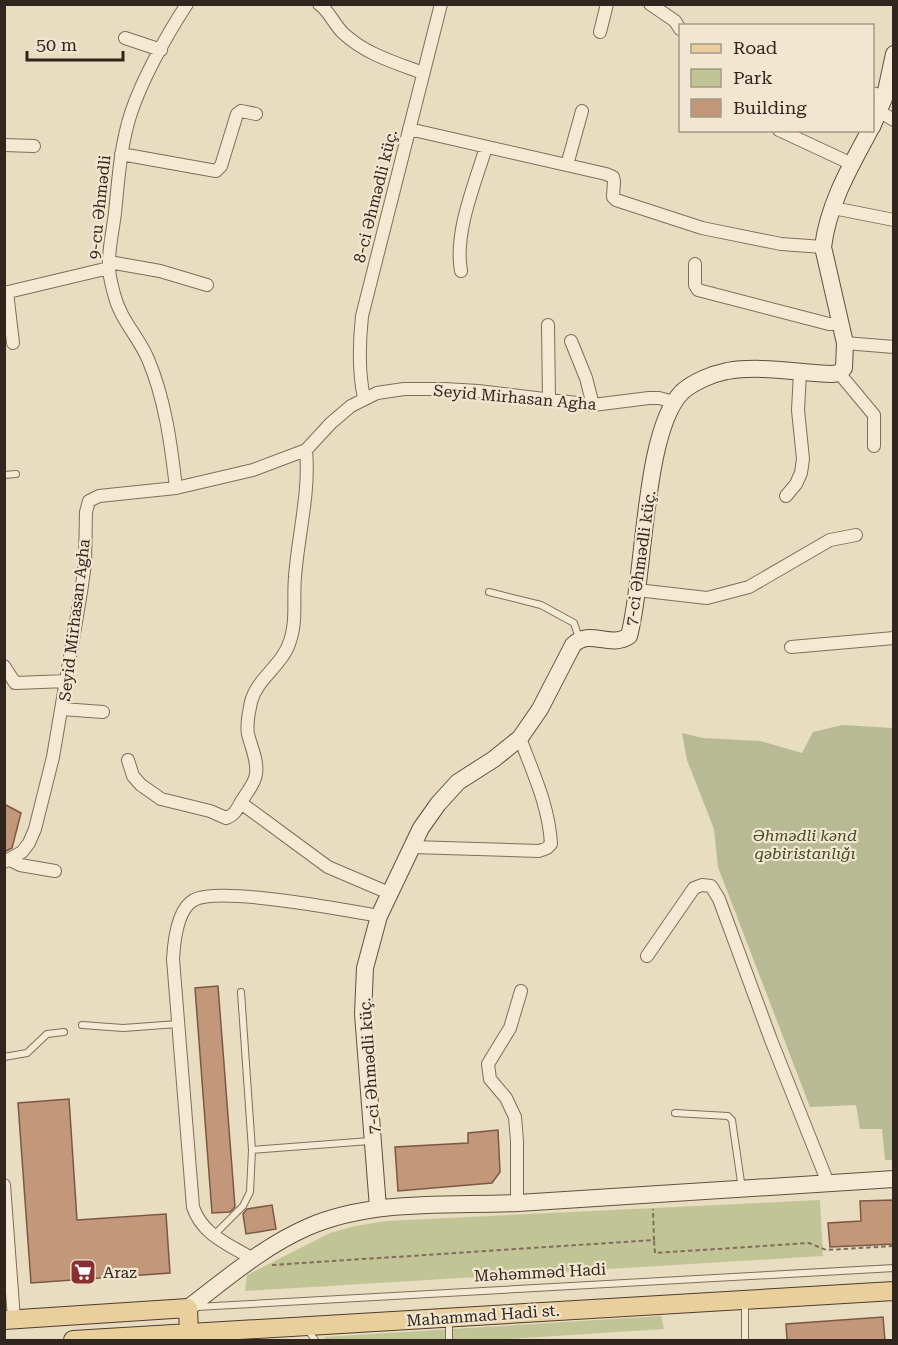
<svg xmlns="http://www.w3.org/2000/svg" width="898" height="1345" font-family="'Roboto Serif',serif">
<style>
.green{fill:#c1c596}
.cemetery{fill:#b7ba95}
.building{fill:#c3977a;stroke:#7c5843;stroke-width:1.5}
.lines{fill:none;stroke-linecap:round;stroke-linejoin:round}
.lane-casing{stroke:#806d5a;stroke-width:8}
.street-casing{stroke:#806d5a;stroke-width:14}
.secondary-casing{stroke:#624f3d;stroke-width:18}
.primary-casing{stroke:#4e3c2e;stroke-width:20}
.path{stroke:#806d5a;stroke-width:2;stroke-dasharray:4.5 3;stroke-linecap:butt}
.lane{stroke:#f4ead3;stroke-width:6}
.street{stroke:#f4ead3;stroke-width:12}
.secondary{stroke:#f4ead3;stroke-width:16}
.primary{stroke:#e9cf9b;stroke-width:18}
.labels{text-anchor:middle;stroke-width:4.5;stroke-linejoin:round;paint-order:stroke}
.street-label{font-size:16px;fill:#31261d;stroke:#f1e6cf}
.park-label{font-size:16px;font-style:italic;fill:#434b26;stroke:#f1e6cf}
.poi-label{font-size:16px;fill:#31261d;stroke:#f1e6cf;text-anchor:start}
</style>
<rect width="100%" height="100%" fill="#e8dcc1"/>
<path class="green" d="M820,1200L823,1256L245,1291L247,1275L330,1233L355,1226L386,1221Z
M661,1316L664,1329L493,1340H326L324,1337Z"/>
<path class="cemetery" d="M842,725L893,728V1160H885L882,1129H860L856,1105L810,1107L718,867L714,829L687,760L682,733L703,738L760,741L802,753L813,732Z"/>
<path class="building" d="M4,804L21,813L12,848L4,852Z
M218,986L235,1207L230,1212L212,1213L195,988Z
M69,1099L77,1220L166,1214L170,1273L31,1283L18,1103Z
M498,1130L500,1172L492,1183L398,1191L395,1147L468,1143V1133Z
M894,1200V1244L830,1247L828,1223L861,1221L860,1201Z
M272,1205L276,1229L246,1234L243,1214L247,1209Z
M883,1317L885,1341H787L786,1324Z"/>
<g class="lines">
<g class="lane-casing">
<path id="lane" d="M4,475L16,474
M489,592L541,605L574,623L579,638
M82,1025L123,1028L178,1024
M4,1057L27,1053L47,1034L64,1032
M675,1113L728,1116L732,1120L742,1189
M252,1150L370,1141
M214,1235L243,1206L250,1192L252,1150L241,992
M196,1307L894,1268
M449,1320V1340
M307,1329L315,1340
M745,1340V1303"/>
</g>
<g class="street-casing">
<path id="street" d="M319,4C330,12 333,23 343,33C365,54 396,63 423,73
M650,4L675,21L680,29
M600,32L607,4
M125,38L161,50
M872,93L885,96
M880,112L894,120
M409,129L606,174L613,177L614,181L613,197L616,200L702,228L781,244L823,247
M779,130L852,164
M4,145L34,146
M121,154L216,171L221,166L237,114L241,111L256,114
M567,165L582,111
M833,208L894,220
M109,262L160,271L207,285
M695,264V285L698,290L829,324H842
M461,271C454,232 475,184 486,147
M7,292L13,343
M4,293L109,268
M548,325L549,400
M571,341L586,378L593,405
M845,343L894,347
M839,373L874,415V446
M364,398C358,370 359,344 362,316L441,4
M176,488C171,444 165,399 148,359C138,336 120,319 114,294C112,286 109,276 109,267C108,250 113,230 115,213C118,183 120,152 128,123C138,86 166,36 187,4
M786,496L796,484L801,473L803,459L798,410L800,373
M637,590L707,598L749,587L830,540L856,535
M791,647L894,638
M4,666L15,683L67,681
M62,709L103,712
M128,760L133,776L141,785L161,799L210,811L226,818C235,815 237,809 241,802C246,793 255,784 256,774C258,760 251,747 248,734C246,723 249,713 251,702C257,678 283,665 290,641C297,621 293,598 295,577C298,535 310,493 306,450
M241,803L328,867L389,893
M412,847L539,851L547,848L551,844C549,806 533,773 520,738
M10,860L20,865L55,871
M4,862L22,852L29,843L35,829L53,757L81,592L85,564L86,512L89,501L99,496L176,488L253,470L306,450L331,423L351,406L377,393L404,389H444L478,391L593,405L649,398H659L674,402
M647,956L694,888L702,885L711,886L719,899L771,1040L828,1183
M4,1185L14,1319
M517,1203V1141L515,1117L506,1098L490,1079L488,1064L510,1028L521,991
M253,1259C230,1245 202,1235 193,1207L173,959C174,942 177,909 194,900C219,886 346,910 379,916"/>
</g>
<g class="secondary-casing">
<path id="secondary" d="M872,127L885,96L894,54
M378,1208L363,1014L365,968L379,916L421,828L438,804L458,782L494,759L520,738L540,709L573,645C590,628 609,649 629,636C645,578 643,431 682,392C693,382 712,374 727,371C761,365 798,373 832,374L839,373L844,368L845,343L823,247C828,205 850,167 870,130
M188,1308C226,1279 264,1246 308,1227C373,1199 448,1206 518,1203C643,1196 768,1187 894,1179"/>
</g>
<g class="primary-casing">
<path id="primary" d="M4,1320L188,1308L189,1333
M73,1340L894,1291"/>
</g>
<path class="path" d="M654,1241L655,1253L809,1243L826,1250L894,1246
M272,1265L654,1240L653,1209"/>
<use href="#lane" class="lane"/>
<use href="#street" class="street"/>
<use href="#secondary" class="secondary"/>
<use href="#primary" class="primary"/>
</g>
<defs>
<g id="supermarket-square" transform="scale(1.35)"><rect x="-9" y="-9" width="18" height="18" rx="4" fill="#893033" stroke="#f1e6cf"/><path d="M-6-5.5h2.5l.6 2H6L4.5 2H-2.5L-4.4-4H-6ZM-1.5 3.2a1.3 1.3 0 1 0 .1 0ZM3 3.2a1.3 1.3 0 1 0 .1 0Z" fill="#fff"/></g>
</defs>
<g fill-rule="evenodd">
<use href="#supermarket-square" x="83" y="1272"/>
</g>
<g class="labels">
<g class="street-label">
<text transform="translate(375 196) rotate(-76)" y="6">8-ci Əhmədli küç.</text>
<text transform="translate(99 207) rotate(-84)" y="6">9-cu Əhmədli</text>
<text transform="translate(515 397) rotate(5)" y="6">Seyid Mirhasan Agha</text>
<text transform="translate(640 558) rotate(-82)" y="6">7-ci Əhmədli küç.</text>
<text transform="translate(74 620) rotate(-83)" y="6">Seyid Mirhasan Agha</text>
<text transform="translate(369 1066) rotate(-94)" y="6">7-ci Əhmədli küç.</text>
<text transform="translate(540 1272) rotate(-3)" y="6">Məhəmməd Hadi</text>
<text transform="translate(483 1315) rotate(-4)" y="6">Mahammad Hadi st.</text>
</g>
<g class="park-label">
<text x="805" y="841">Əhmədli kənd<tspan x="805" dy="18">qəbiristanlığı</tspan></text>
</g>
<g class="poi-label">
<text x="103" y="1278">Araz</text>
</g>
</g>
<rect width="898" height="1345" fill="none" stroke="#31261d" stroke-width="12"/>
<rect x="679" y="24" width="195" height="108" fill="#f1e6cf" stroke="#a49988" stroke-width="1.5"/>
<rect x="691" y="44" width="30" height="9" fill="#e9cf9b" stroke="#a49988" stroke-width="1.5"/>
<text x="733" y="54" font-size="18" fill="#31261d">Road</text>
<rect x="691" y="69" width="30" height="18" fill="#c1c596" stroke="#a49988" stroke-width="1.5"/>
<text x="733" y="84" font-size="18" fill="#31261d">Park</text>
<rect x="691" y="99" width="30" height="18" fill="#c3977a" stroke="#a49988" stroke-width="1.5"/>
<text x="733" y="114" font-size="18" fill="#31261d">Building</text>
<path d="M27 51v9h96v-9" fill="none" stroke="#31261d" stroke-width="3"/>
<text x="36" y="51" font-size="18" fill="#31261d" stroke="#f1e6cf" stroke-width="4.5" paint-order="stroke">50 m</text>
</svg>
